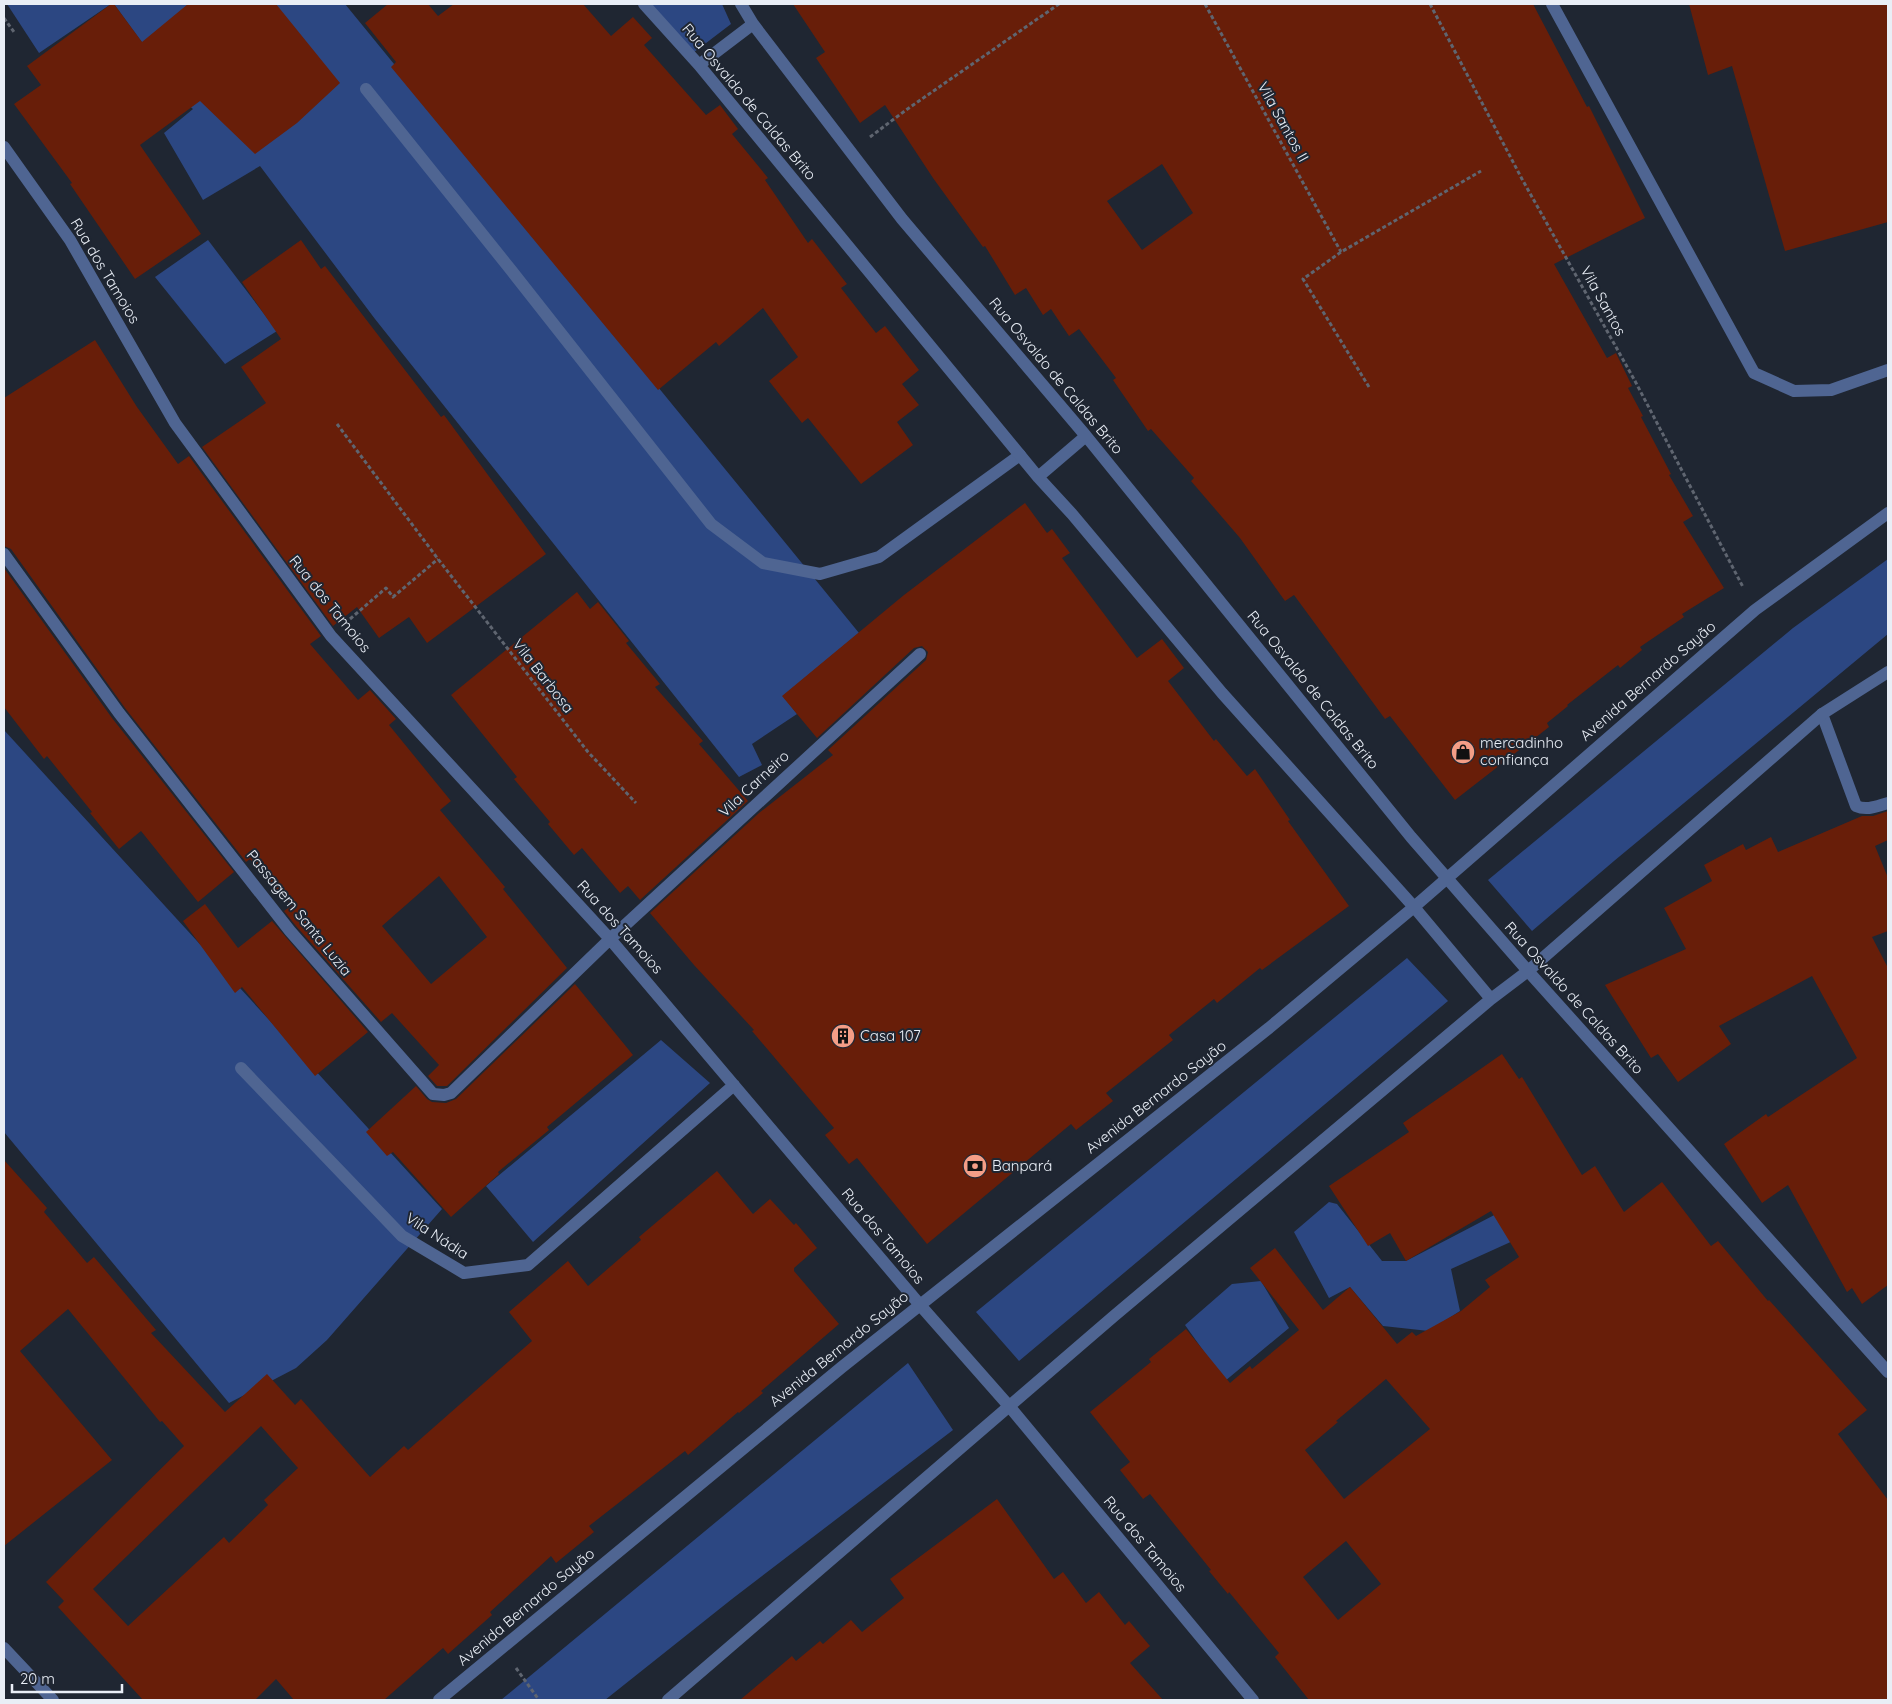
<svg xmlns="http://www.w3.org/2000/svg" width="1892" height="1704" font-family="Quicksand,sans-serif">
<style>
.green{fill:#2c4782}
.building{fill:#681e09;fill-rule:evenodd}
.lines{fill:none;stroke-linecap:round;stroke-linejoin:round}
.path{stroke:#5f6570;stroke-width:3;stroke-dasharray:4 2.5;stroke-linecap:butt}
.service{stroke:#4f6592;stroke-width:12}
.minor{stroke:#4f6592;stroke-width:12}
.tertiary{stroke:#4f6592;stroke-width:12}
.labels{text-anchor:middle;stroke-width:4;stroke-linejoin:round;paint-order:stroke}
.street-label{font-size:15px;fill:#e9eef6;stroke:#1f2632}
.poi-label{font-size:15px;fill:#e9eef6;stroke:#1f2632;text-anchor:start}
</style>
<rect width="100%" height="100%" fill="#1f2632"/>
<path class="green" d="M7,4H111L39,53Z
M114,4H345L859,633L783,696L797,714L752,744L762,765L739,777L375,319L260,166L203,200L164,133L193,109L187,104Z
M650,4H722L731,24L693,53Z
M208,240L277,331L225,364L155,277Z
M1888,559V634L1614,861L1532,931L1488,880L1793,628Z
M4,730L442,1209L327,1340L296,1368L229,1403L4,1132Z
M1407,958L1448,1001L1019,1361L976,1312Z
M661,1040L710,1083L533,1242L486,1186Z
M1529,1197L1539,1229L1451,1269L1460,1311L1429,1331L1383,1326L1350,1287L1329,1298L1294,1232L1329,1202L1337,1204L1382,1261H1406Z
M1261,1281L1289,1328L1225,1381L1185,1325L1232,1284Z
M908,1363L953,1430L732,1599L605,1700H501Z"/>
<path class="building" d="M111,4H114L142,42L188,4H276L340,83L297,123L255,154L200,101L140,145L201,234L135,279L70,184L72,183L14,104L41,85L27,66Z
M388,4H428L438,16L454,4H583L611,36L633,17L652,38L644,45L706,115L720,105L738,129L732,134L768,178L765,180L808,243L812,239L847,284L841,288L876,333L885,326L919,370L902,384L919,405L897,422L913,445L861,484L808,418L802,423L769,381L798,357L763,308L719,346L716,342L658,390L391,67L396,62L365,23Z
M793,4H1533L1587,107L1589,106L1645,218L1554,264L1607,358L1616,353L1632,386L1628,388L1643,416L1641,417L1671,474L1669,475L1693,516L1683,522L1724,588L1682,614L1684,617L1640,647L1642,650L1620,668L1618,665L1567,705L1568,706L1547,723L1549,727L1455,800L1390,716L1385,719L1294,595L1285,601L1240,538L1191,481L1194,478L1151,429L1148,431L1113,380L1116,378L1079,329L1069,336L1051,309L1043,315L1026,288L1015,295L985,246L983,247L933,178L885,105L860,123L816,58L825,52ZM1162,164L1193,213L1142,250L1107,201Z
M1689,4H1888V222L1785,251L1732,66L1708,75Z
M301,240L321,269L325,266L441,417L444,415L546,554L427,643L409,617L379,638L357,607L333,626L202,447L266,403L241,367L281,339L242,282Z
M95,340L137,407L178,464L189,456L321,636L310,644L358,700L370,690L396,719L389,725L451,801L440,810L505,887L503,889L567,968L447,1086H437L428,1076L439,1065L392,1013L381,1022L296,926L284,911L291,906L250,859L246,862L125,708L11,549L4,546V398ZM439,876L487,937L431,984L382,926Z
M1025,503L1047,533L1052,529L1070,553L1062,558L1137,658L1162,639L1184,668L1168,681L1214,741L1216,739L1247,776L1255,769L1290,820L1288,821L1349,906L1262,970L1260,968L1217,1003L1214,999L1169,1035L1173,1040L1106,1093L1113,1101L1076,1130L1071,1124L927,1244L857,1158L849,1164L825,1135L834,1128L752,1031L754,1030L694,965L650,913L759,813L833,755L828,750L926,660L928,652L922,646L914,648L817,738L782,696L904,595Z
M4,568L112,718L234,872L198,902L141,831L119,849L90,813L92,812L47,756L44,759L4,707Z
M577,592L590,609L598,602L629,641L626,643L660,684L655,687L703,741L699,744L748,801L640,900L628,886L620,893L582,848L574,855L548,824L550,822L514,779L517,777L451,695Z
M1888,811V840L1875,846L1888,878V931L1872,937L1888,968V1285L1862,1304L1852,1288L1847,1292L1788,1185L1762,1203L1724,1144L1766,1114L1768,1117L1857,1058L1812,976L1719,1026L1731,1044L1678,1082L1658,1054L1651,1058L1605,985L1686,949L1664,908L1712,881L1704,865L1743,844L1746,850L1771,837L1778,852L1862,816H1873Z
M205,904L238,948L272,921L368,1032L315,1076L242,987L235,993L183,921Z
M575,984L633,1055L547,1127L549,1130L498,1172L499,1174L451,1217L393,1152L387,1156L366,1132L416,1086L427,1099L432,1102L446,1103L456,1099Z
M1502,1054L1519,1079L1522,1077L1582,1175L1595,1166L1624,1212L1662,1182L1711,1246L1718,1241L1768,1301L1769,1300L1867,1410L1838,1434L1888,1500V1700H1309L1275,1657L1279,1653L1229,1592L1228,1594L1209,1571L1211,1570L1150,1494L1143,1499L1120,1470L1130,1462L1090,1412L1151,1362L1149,1359L1186,1329L1230,1383L1250,1366L1252,1369L1299,1330L1250,1268L1275,1248L1323,1310L1350,1287L1397,1344L1412,1332L1416,1336L1461,1311L1490,1287L1485,1280L1519,1257L1491,1211L1406,1261L1390,1233L1368,1246L1329,1186L1409,1132L1403,1123ZM1386,1379L1430,1429L1344,1499L1305,1450L1338,1422L1336,1421ZM1346,1541L1381,1584L1338,1620L1303,1577Z
M4,1160L47,1208L44,1212L87,1263L94,1257L156,1330L151,1333L225,1412L267,1374L295,1405L301,1399L370,1477L404,1446L408,1450L532,1341L509,1312L568,1261L588,1286L641,1240L639,1237L717,1171L753,1214L770,1199L794,1225L796,1223L817,1248L794,1268V1271L839,1324L761,1391L763,1393L739,1413L738,1412L688,1455L685,1451L589,1526L594,1532L556,1563L551,1556L490,1612L492,1615L448,1654L443,1648L384,1700H294L276,1679L255,1700H143L58,1607L64,1601L46,1582L184,1446L162,1421L160,1422L68,1309L20,1351L112,1460L4,1546ZM261,1426L298,1468L264,1500L268,1505L229,1543L224,1537L128,1626L93,1589Z
M997,1499L1054,1579L1063,1572L1086,1603L1099,1592L1125,1625L1129,1621L1150,1646L1130,1663L1163,1700H740L792,1656L796,1661L820,1641L823,1644L851,1620L862,1632L904,1598L890,1579Z"/>
<g class="lines">
<path class="path" d="M1205,4L1341,252
M1430,4L1522,179L1635,381L1743,587
M4,18L14,32
M870,137L906,110L1059,4
M1369,387L1303,279L1341,252L1481,171
M337,424L438,559L588,752L636,803
M350,619L386,588L393,597L438,559
M516,1668L539,1700"/>
<path class="service" d="M1552,4L1754,373L1794,391L1831,390L1888,370
M366,89L511,270L711,524L763,563L820,574L879,557L1020,455"/>
<path class="minor" d="M4,147L70,240L175,423L331,636L610,939L920,1305
M4,554L119,713L290,931L433,1094L444,1095L451,1093L610,939L920,654
M1822,714L1856,806C1867,811 1877,806 1888,803
M1528,971L1888,1372
M241,1068L402,1236L464,1273L528,1265L734,1085"/>
<path class="tertiary" d="M644,4L699,65L1038,477L1072,514L1222,693L1414,907L1491,999
M741,4L753,24L902,219L1086,436L1411,837L1528,971
M699,65L753,24
M1038,477L1086,436
M920,1305L1009,1406L1253,1700
M4,1648L53,1700
M439,1700L842,1367L1269,1028L1414,907L1755,610L1888,513
M668,1700L1114,1316L1491,999L1528,971L1822,714L1888,672"/>
</g>
<defs>
<g id="shop-disc" transform="scale(1.25)"><circle r="9.5" fill="#f49e87" stroke="#1f2632"/><path d="M-5-2.5h2.3a2.7 3.5 0 0 1 5.4 0H5L5.5 6h-11ZM-1.5-2.5h3a1.5 2.3 0 0 0-3 0Z" fill="#111"/></g>
<g id="building-disc" transform="scale(1.25)"><circle r="9.5" fill="#f49e87" stroke="#1f2632"/><path d="M-4-6H4V6H1V3H-1V6H-4ZM-2.5-4.3h1.7v1.8h-1.7ZM.8-4.3h1.7v1.8H.8ZM-2.5-1h1.7V.8h-1.7ZM.8-1h1.7V.8H.8Z" fill="#111"/></g>
<g id="bank-disc" transform="scale(1.25)"><circle r="9.5" fill="#f49e87" stroke="#1f2632"/><path d="M-6-4H6V4H-6ZM0-2.3a2.3 2.3 0 1 0 0 4.6a2.3 2.3 0 1 0 0-4.6Z" fill="#111"/></g>
</defs>
<g fill-rule="evenodd">
<use href="#shop-disc" x="1463" y="752"/>
<use href="#building-disc" x="843" y="1036"/>
<use href="#bank-disc" x="975" y="1166"/>
</g>
<g class="labels">
<g class="street-label">
<text transform="translate(749 102) rotate(50)" y="5">Rua Osvaldo de Caldas Brito</text>
<text transform="translate(1283 122) rotate(61)" y="5">Vila Santos II</text>
<text transform="translate(105 271) rotate(59)" y="5">Rua dos Tamoios</text>
<text transform="translate(1603 301) rotate(61)" y="5">Vila Santos</text>
<text transform="translate(1056 376) rotate(50)" y="5">Rua Osvaldo de Caldas Brito</text>
<text transform="translate(330 604) rotate(51)" y="5">Rua dos Tamoios</text>
<text transform="translate(543 676) rotate(52)" y="5">Vila Barbosa</text>
<text transform="translate(1648 681) rotate(-41)" y="5">Avenida Bernardo Sayão</text>
<text transform="translate(1313 690) rotate(51)" y="5">Rua Osvaldo de Caldas Brito</text>
<text transform="translate(754 784) rotate(-43)" y="5">Vila Carneiro</text>
<text transform="translate(299 913) rotate(51)" y="5">Passagem Santa Luzia</text>
<text transform="translate(620 927) rotate(48)" y="5">Rua dos Tamoios</text>
<text transform="translate(1574 998) rotate(48)" y="5">Rua Osvaldo de Caldas Brito</text>
<text transform="translate(1156 1097) rotate(-38)" y="5">Avenida Bernardo Sayão</text>
<text transform="translate(437 1236) rotate(33)" y="5">Vila Nádia</text>
<text transform="translate(883 1236) rotate(50)" y="5">Rua dos Tamoios</text>
<text transform="translate(839 1349) rotate(-39)" y="5">Avenida Bernardo Sayão</text>
<text transform="translate(1145 1544) rotate(50)" y="5">Rua dos Tamoios</text>
<text transform="translate(526 1607) rotate(-40)" y="5">Avenida Bernardo Sayão</text>
</g>
<g class="poi-label">
<text x="1480" y="748">mercadinho<tspan x="1480" dy="17">confiança</tspan></text>
<text x="860" y="1041">Casa 107</text>
<text x="992" y="1171">Banpará</text>
</g>
</g>
<rect width="1892" height="1704" fill="none" stroke="#e9eef6" stroke-width="10"/>
<path d="M12 1684v8h110v-8" fill="none" stroke="#e9eef6" stroke-width="2.5"/>
<text x="20" y="1684" font-size="15" fill="#e9eef6" stroke="#1f2632" stroke-width="4" paint-order="stroke">20 m</text>
</svg>
